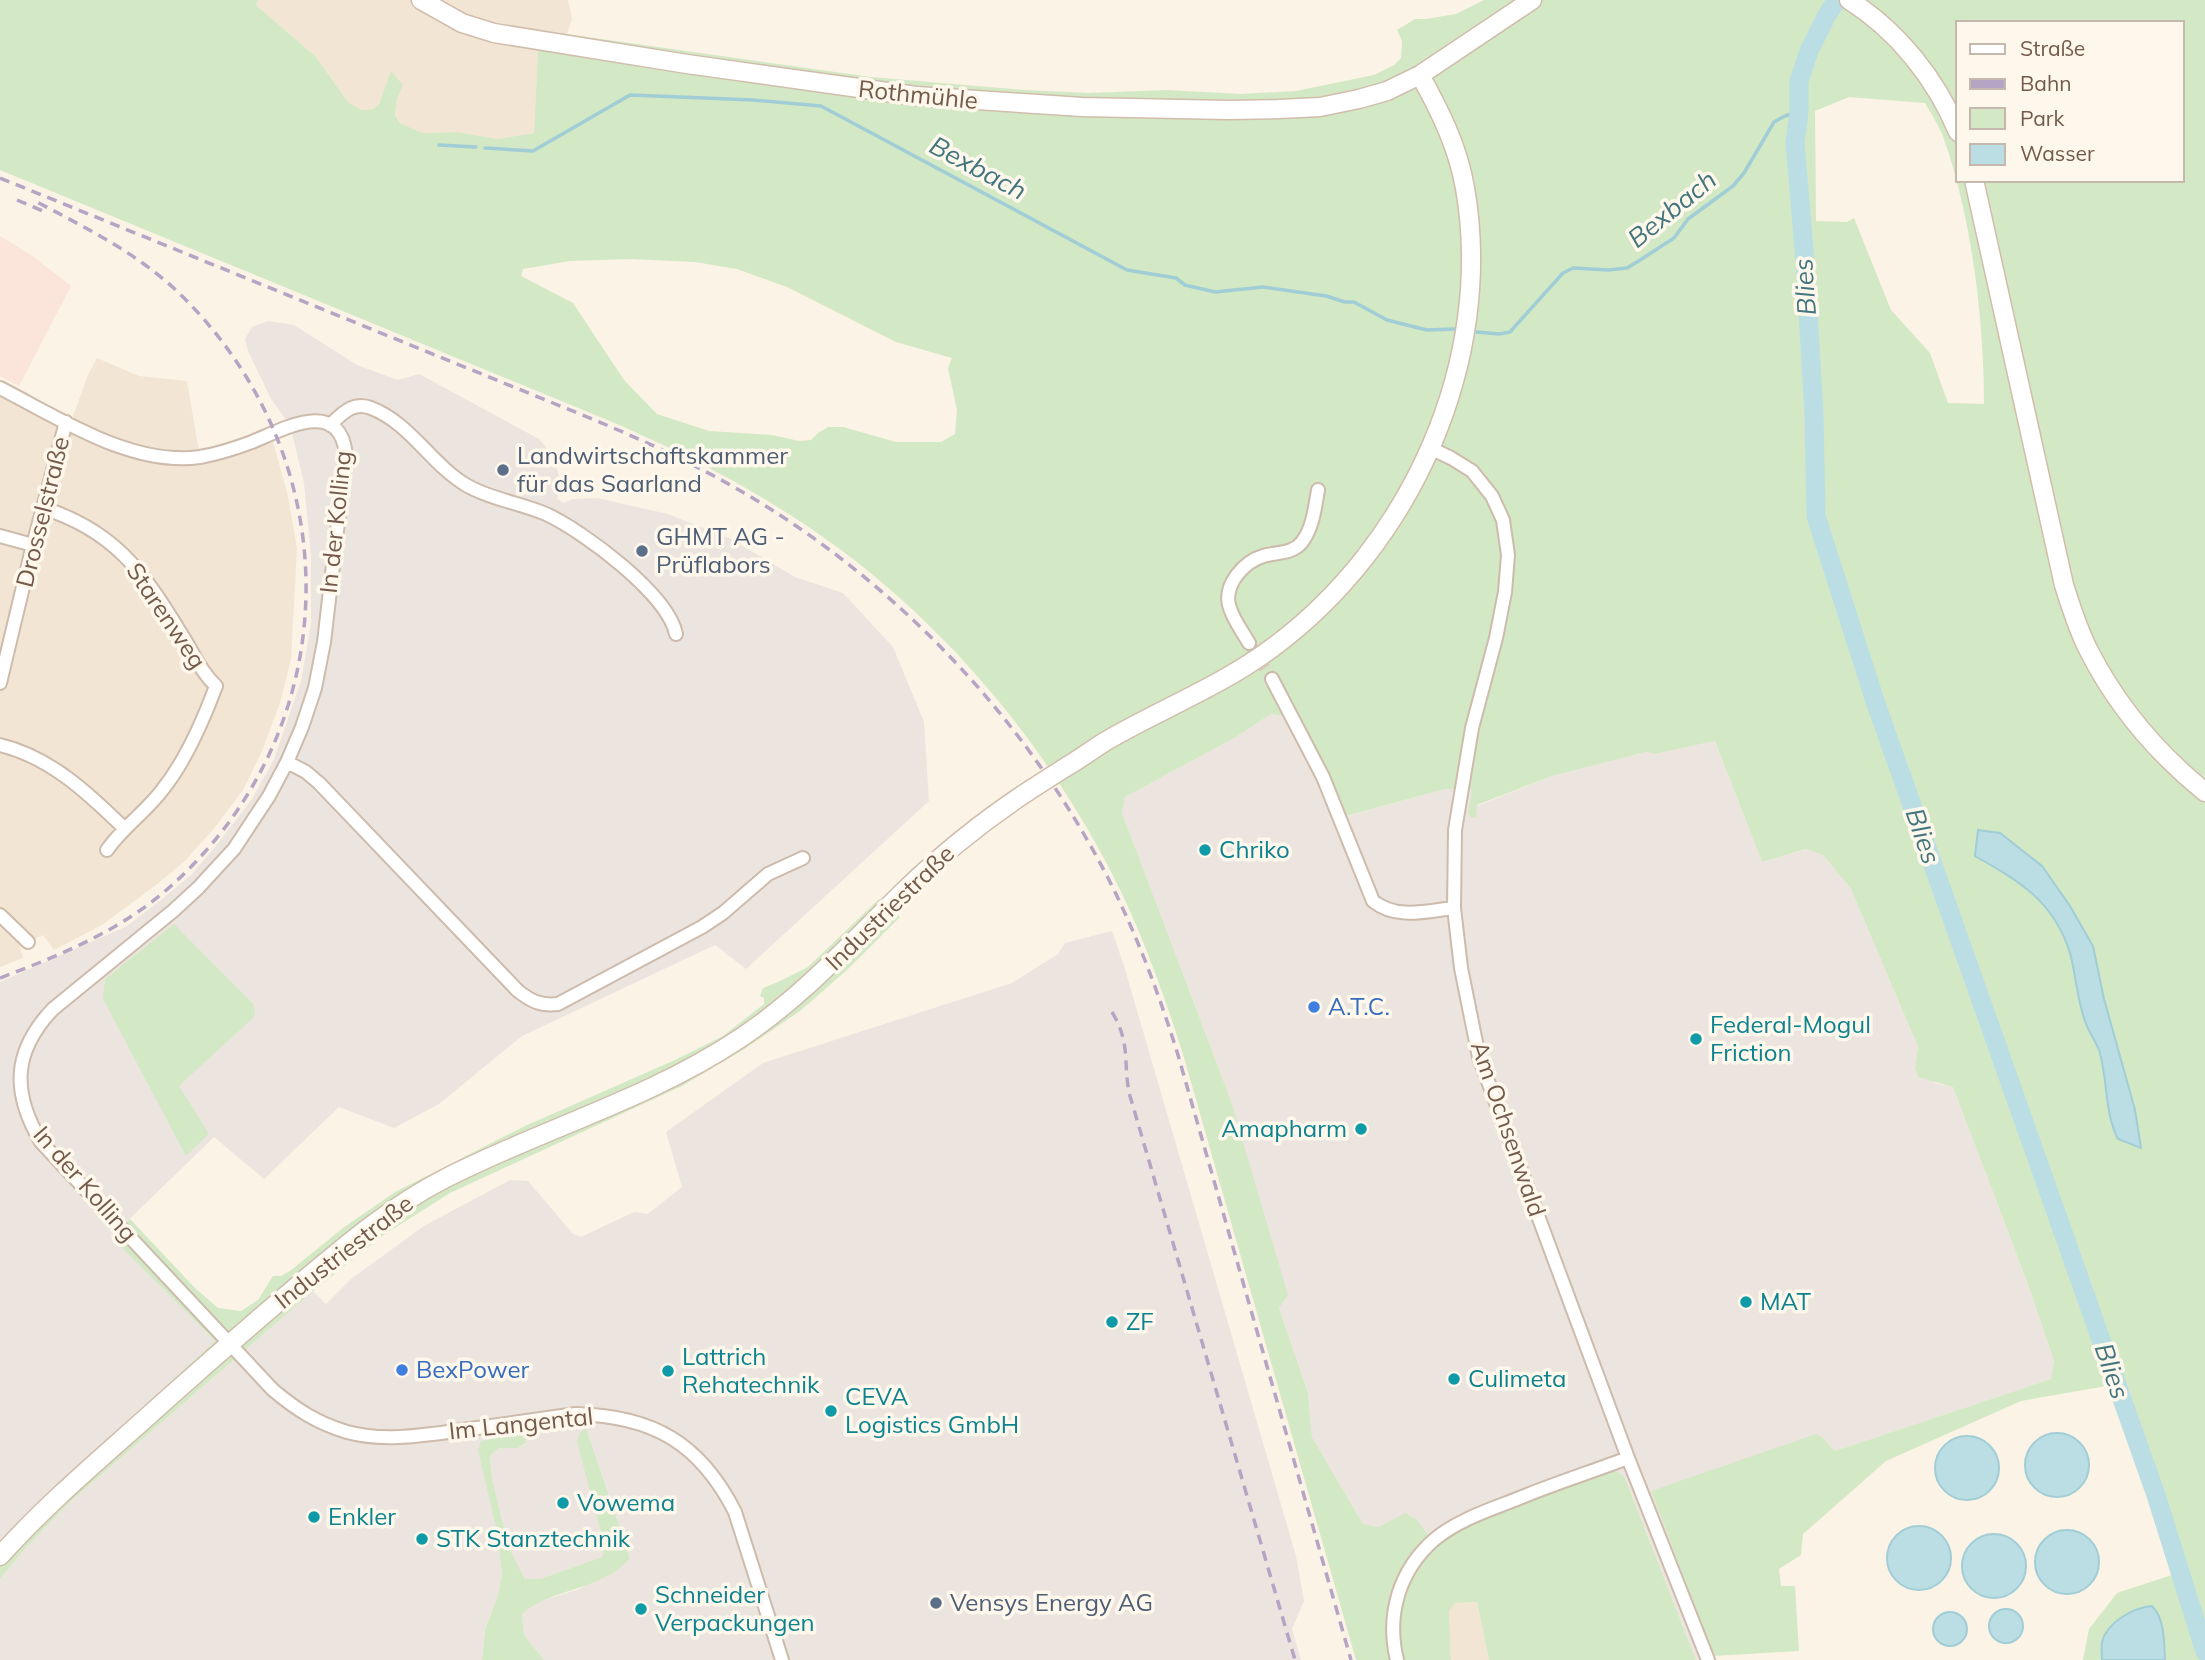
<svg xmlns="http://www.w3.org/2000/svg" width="2205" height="1660" font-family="Mulish,sans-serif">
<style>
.residential{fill:#f3e5d4}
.commercial{fill:#fbe4da}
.industrial{fill:#ece5df}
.green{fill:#d3e8c4;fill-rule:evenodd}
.water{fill:#bbdee4;stroke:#a1cdd6;stroke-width:2}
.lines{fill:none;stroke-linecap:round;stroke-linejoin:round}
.stream{stroke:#a1cdd6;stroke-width:3.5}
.river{stroke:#bbdee4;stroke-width:19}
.street-tunnel{stroke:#d9cdbe;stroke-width:12;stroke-dasharray:12 6;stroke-linecap:butt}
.street-casing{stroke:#cdbbac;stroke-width:16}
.secondary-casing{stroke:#d1bdac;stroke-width:21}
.street{stroke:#fff;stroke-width:12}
.secondary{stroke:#fff;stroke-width:18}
.rail{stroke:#b6a4c5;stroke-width:3.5;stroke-dasharray:10 7;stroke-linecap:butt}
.secondary-bridge-casing{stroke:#d1bdac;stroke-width:21;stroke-linecap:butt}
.secondary-bridge{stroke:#fff;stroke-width:18}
.service-dot{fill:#5c6f8a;stroke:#fef7ec;stroke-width:2.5}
.culture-dot{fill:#0f9aa8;stroke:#fef7ec;stroke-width:2.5}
.shop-dot{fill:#3f7fe0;stroke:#fef7ec;stroke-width:2.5}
.labels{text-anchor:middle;stroke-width:7;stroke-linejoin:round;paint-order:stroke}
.street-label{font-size:24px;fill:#735a4b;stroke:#fef7ec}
.service-label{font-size:24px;fill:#4e5e75;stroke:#fef7ec;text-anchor:start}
.culture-label{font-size:24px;fill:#0d838f;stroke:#fef7ec;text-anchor:start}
.shop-label{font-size:24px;fill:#366cbe;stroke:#fef7ec;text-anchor:start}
.water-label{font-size:26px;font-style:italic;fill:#43757f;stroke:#fef7ec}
</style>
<rect width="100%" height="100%" fill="#fbf3e5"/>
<path class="residential" d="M258,0H568L572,19L561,52L538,48L534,133L498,139L457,132L423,133L400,123L395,115L397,99L403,85L391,72L379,104L373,109L361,110L348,102L316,57L256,5Z
M97,358L139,376L187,381L201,464L226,458L273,442L288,496L297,548L291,659L280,703L262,751L243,790L216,826L185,861L156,885L102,925L54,950L43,935L20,946L23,958L0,967V397L68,430L88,375Z
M1477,1602L1489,1660H1451L1449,1611L1455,1603Z"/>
<path class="commercial" d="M0,236L31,255L71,286L19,386L0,376Z"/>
<path class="industrial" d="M268,321L294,325L357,365L398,380L419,374L539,439L554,457L561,484L557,499L564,503L573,499L597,498L668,514L731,539L795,577L843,593L893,647L924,722L929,801L746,969L715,945L522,1036L439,1104L394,1128L339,1107L264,1179L214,1137L111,1237L215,1341L56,1486L0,1543V982L127,926L161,900L191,875L215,847L252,799L274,759L301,681L311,624V555L304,483L290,425L271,399L248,351L245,339L252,327Z
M1271,714L1299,717L1347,816L1445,789H1473L1468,812L1477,806L1552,776L1646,752L1655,754L1715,741L1762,862L1807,849L1823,855L1851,889L1918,1047L1915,1067L1935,1083L1953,1087L2029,1287L2054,1361L2051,1379L1835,1451L1823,1438L1651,1491L1715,1660H1696L1625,1478L1608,1472L1486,1518L1447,1537L1436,1547L1379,1528L1363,1524L1312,1437L1308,1393L1279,1308L1230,1098L1122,813L1125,797L1236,737Z
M1112,931L1124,966L1296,1556L1304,1601L1292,1629L1301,1660H544L524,1635L522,1614L532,1604L579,1589L630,1558L586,1428L578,1442L605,1547L602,1557L540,1579H525L509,1548L492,1479L490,1456L499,1448H518L526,1444V1436L481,1442L498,1536L502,1575L497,1598L485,1630L482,1660H0V1579L21,1553L71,1501L313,1291L326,1304L351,1279L424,1226L510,1180L528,1181L573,1234L581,1237L634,1212L648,1214L682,1187L666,1132L763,1063L1012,983L1058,954L1065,943Z"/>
<path class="green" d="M0,0H258L256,5L316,57L348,102L361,110L373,109L379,104L391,71L403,85L397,99L395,115L400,123L423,133L457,132L498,139L534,133L538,48L561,52L566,34L871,77L1025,90L1088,93L1166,90L1241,94L1296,91L1374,75L1394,65L1401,58L1402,41L1397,30L1415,19H1426L1456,14L1484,0H2205V1660H2083L2089,1629L2117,1593L2175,1574L2112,1385L2021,1401L1886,1461L1803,1534L1801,1555L1779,1569L1781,1586H1795L1799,1651L1714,1656L1651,1491L1816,1434L1823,1438L1835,1451L2051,1379L2054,1361L2029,1287L1953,1087L1918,1077L1915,1067L1918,1047L1851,889L1823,855L1806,849L1762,862L1715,741L1655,754L1646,752L1552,776L1477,805L1476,817L1471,818L1468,812L1472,789H1445L1346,816L1300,718L1271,714L1236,737L1125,797L1122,813L1230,1098L1288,1295L1279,1308L1308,1393L1312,1437L1363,1524L1379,1527L1405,1513L1416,1519L1436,1546L1447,1537L1486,1518L1608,1472H1618L1625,1478L1696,1660H1489L1477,1602L1455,1603L1449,1611L1451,1660H1356L1183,1054C1166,1001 1148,950 1125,900C1061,765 961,639 841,550C768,496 688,454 605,419L0,170ZM1958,23H2182V180H1958ZM1849,97L1925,103C1932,116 1941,128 1945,142C1972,221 1984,320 1984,404L1948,403L1930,353L1891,310L1854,218L1847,222L1816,221L1815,111ZM631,259L695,262L737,269L787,287L896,342L952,358L948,368L957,410L955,434L941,442H896L843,427H828L818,433L811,440L799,441L772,435L709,431L657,414L624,380L573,303L521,276L523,269L570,261ZM1975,856L2042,866L2070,906L2093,946L2104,999L2112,1127L2099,1050L2085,1021L2070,953L2059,924L2038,897L2000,870Z
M879,899L900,917L848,969L800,1011L746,1048L682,1086L450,1193L385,1234L313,1291L71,1501L21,1553L0,1579V1543L56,1486L215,1341L111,1237L130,1219L196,1289L218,1308L241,1311L258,1300L273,1276H281L290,1271L343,1228L395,1192L525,1126L675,1060L723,1036L764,1004V998L760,996L763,988L778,982L808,967Z
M174,924L254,1005L255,1016L179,1086L209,1134L186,1156L103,999L105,979Z
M586,1428L630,1558C604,1590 548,1589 522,1614L524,1635L544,1660H482L485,1630L497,1598L502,1575L498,1536L478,1450L481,1441L502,1437L526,1435V1443L518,1448H499L490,1456L492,1479L509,1548L525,1579H540L602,1557L605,1547L577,1442L580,1433Z"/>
<path class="water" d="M1978,830L2000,833L2042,866L2070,906L2093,946L2104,999L2135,1110L2141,1148L2118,1139C2104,1112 2108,1079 2099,1050C2095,1040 2088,1031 2085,1021C2077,999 2076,975 2070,953C2054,901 2019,881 1975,856Z
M2025 1465a32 32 0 1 1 64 0a32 32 0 1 1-64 0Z
M1935 1468a32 32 0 1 1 64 0a32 32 0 1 1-64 0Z
M1887 1558a32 32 0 1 1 64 0a32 32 0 1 1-64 0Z
M2035 1562a32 32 0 1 1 64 0a32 32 0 1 1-64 0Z
M1962 1566a32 32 0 1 1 64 0a32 32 0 1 1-64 0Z
M2152,1606C2165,1619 2164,1643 2165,1660H2102C2102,1655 2101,1647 2102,1642C2107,1622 2133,1608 2152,1606Z
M1989 1626a17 17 0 1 1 34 0a17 17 0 1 1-34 0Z
M1933 1629a17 17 0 1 1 34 0a17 17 0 1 1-34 0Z"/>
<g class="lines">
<path class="stream" d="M439,145L476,147
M485,148L533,151L630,95L753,100L821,106L1127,270L1176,278L1185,285L1215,292L1263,287L1326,296L1345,302H1354L1387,320L1427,330L1455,329
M1477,332L1499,334L1510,332L1563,273L1573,268L1608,270L1627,268L1637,262L1674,238L1688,219L1733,186L1744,173L1774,122L1785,116L1799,112"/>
<path class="river" d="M1837,0L1827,15L1809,51L1799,81V112L1795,143L1805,261L1814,414L1816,516L1875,701L2156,1495L2205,1652"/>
<path class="street-tunnel" d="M1249,643L1272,679"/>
<g class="street-casing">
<path id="street" d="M0,388C59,418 132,467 200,457C217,454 236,448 252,442C284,429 339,397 346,454L324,642L315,688L302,727L287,762L269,796L234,849L198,888L173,911L53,1009C12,1052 12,1093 41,1142L273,1390C297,1410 317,1423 347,1432C387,1443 430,1434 470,1429C505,1424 541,1419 576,1414C653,1416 700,1443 735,1512L782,1660
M330,425C343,413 353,401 371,408C410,423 431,464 466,485C490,499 520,503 546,514C583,531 668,594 676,634
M1430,448L1451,458L1472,471L1492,496L1503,520L1508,555L1505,592L1496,638L1472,728L1455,830L1454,908L1461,968L1479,1057L1628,1458L1708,1660
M43,508C113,530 143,571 180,632C192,650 200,671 216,686C203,721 186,760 163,789C146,812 123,827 107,850
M0,536L33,545
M1249,643C1242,631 1232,618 1229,605C1224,584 1244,562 1263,556C1277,552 1293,554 1302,542C1313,528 1315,507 1318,490
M1272,679L1323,777L1373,901C1397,920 1426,911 1454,908
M0,683L33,545L66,422
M0,745C50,757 88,793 124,828
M287,762L306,772L319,783L518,991C531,1001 540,1006 558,1004L702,927L723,913L768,874L803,858
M0,915L28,942
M1397,1660C1386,1615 1399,1570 1435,1539C1458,1520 1489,1510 1517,1499C1553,1484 1591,1472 1628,1458"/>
</g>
<g class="secondary-casing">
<path id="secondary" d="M421,0L462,23L494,33L687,64L916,96L1082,107L1228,110L1279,109L1320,107L1359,99L1387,91L1420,75L1532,0
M1849,0C1898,31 1936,79 1958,132
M1974,180L2064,585C2071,607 2078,630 2089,651C2117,706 2157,753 2205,792
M1066,767C1080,759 1093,749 1106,741C1161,709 1221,686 1272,648C1411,546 1495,360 1465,188C1458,147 1440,111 1420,75
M0,1556C50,1500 110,1451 166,1400C211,1360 257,1320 303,1281C348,1243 393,1205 446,1178C542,1129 649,1099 739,1039C801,998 850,944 903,892C942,854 984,820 1030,790"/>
</g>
<use href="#street" class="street"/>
<use href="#secondary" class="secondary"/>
<path class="rail" d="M0,178L580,414C641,439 700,466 756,500C905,591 1028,723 1108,878C1137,935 1159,994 1178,1055L1351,1660
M17,200L43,211
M0,978C61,955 122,930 171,886C348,727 350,463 183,297C141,255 88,229 37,202
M1112,1012C1132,1046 1122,1062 1130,1096L1295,1660"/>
<g class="secondary-bridge-casing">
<path id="secondary-bridge" d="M1030,790L1066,767"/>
</g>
<use href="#secondary-bridge" class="secondary-bridge"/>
</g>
<g class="service-dot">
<circle cx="503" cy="470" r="7"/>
<circle cx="642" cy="551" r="7"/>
<circle cx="936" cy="1603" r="7"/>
</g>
<g class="culture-dot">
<circle cx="1205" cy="850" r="7"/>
<circle cx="1696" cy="1039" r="7"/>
<circle cx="1361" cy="1129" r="7"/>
<circle cx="1746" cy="1302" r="7"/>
<circle cx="1112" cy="1322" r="7"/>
<circle cx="668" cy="1371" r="7"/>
<circle cx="1454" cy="1379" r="7"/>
<circle cx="831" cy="1411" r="7"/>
<circle cx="563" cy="1503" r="7"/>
<circle cx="314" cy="1517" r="7"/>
<circle cx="422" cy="1539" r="7"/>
<circle cx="641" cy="1609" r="7"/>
</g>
<g class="shop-dot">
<circle cx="1314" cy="1007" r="7"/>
<circle cx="402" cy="1370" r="7"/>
</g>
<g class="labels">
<g class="street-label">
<text transform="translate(918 95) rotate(6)" y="8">Rothmühle</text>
<text transform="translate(43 512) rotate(-76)" y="8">Drosselstraße</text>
<text transform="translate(336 522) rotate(-84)" y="8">In der Kolling</text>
<text transform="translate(166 616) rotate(56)" y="8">Starenweg</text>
<text transform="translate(890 908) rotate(-44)" y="8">Industriestraße</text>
<text transform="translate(1508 1129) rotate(71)" y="8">Am Ochsenwald</text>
<text transform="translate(85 1184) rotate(49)" y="8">In der Kolling</text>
<text transform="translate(344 1252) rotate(-38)" y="8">Industriestraße</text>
<text transform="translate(521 1424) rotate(-6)" y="8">Im Langental</text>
</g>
<g class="service-label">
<text x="517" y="464">Landwirtschaftskammer<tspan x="517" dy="28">für das Saarland</tspan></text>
<text x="656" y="545">GHMT AG -<tspan x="656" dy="28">Prüflabors</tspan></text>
<text x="950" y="1611">Vensys Energy AG</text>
</g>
<g class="culture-label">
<text x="1219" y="858">Chriko</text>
<text x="1710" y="1033">Federal-Mogul<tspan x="1710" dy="28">Friction</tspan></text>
<text x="1347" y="1137" text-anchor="end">Amapharm</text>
<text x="1760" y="1310">MAT</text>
<text x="1126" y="1330">ZF</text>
<text x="682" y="1365">Lattrich<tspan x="682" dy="28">Rehatechnik</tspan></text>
<text x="1468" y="1387">Culimeta</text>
<text x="845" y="1405">CEVA<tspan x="845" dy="28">Logistics GmbH</tspan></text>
<text x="577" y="1511">Vowema</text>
<text x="328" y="1525">Enkler</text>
<text x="436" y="1547">STK Stanztechnik</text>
<text x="655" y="1603">Schneider<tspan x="655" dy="28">Verpackungen</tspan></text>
</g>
<g class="shop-label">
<text x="1328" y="1015">A.T.C.</text>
<text x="416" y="1378">BexPower</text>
</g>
<g class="water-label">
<text transform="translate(978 168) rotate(28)" y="9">Bexbach</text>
<text transform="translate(1672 209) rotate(-39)" y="9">Bexbach</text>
<text transform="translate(1805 287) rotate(-94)" y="9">Blies</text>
<text transform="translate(1923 836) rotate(71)" y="9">Blies</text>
<text transform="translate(2112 1371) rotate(71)" y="9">Blies</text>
</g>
</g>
<rect x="1956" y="21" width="228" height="161" fill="#fef7ec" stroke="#c6b8ac" stroke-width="2"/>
<rect x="1970" y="44" width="35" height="10" fill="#ffffff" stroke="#c6b8ac" stroke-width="2"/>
<text x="2020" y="56" font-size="21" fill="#735a4b">Straße</text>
<rect x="1970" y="79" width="35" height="10" fill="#b6a4c5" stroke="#c6b8ac" stroke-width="2"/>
<text x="2020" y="91" font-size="21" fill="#735a4b">Bahn</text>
<rect x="1970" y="108" width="35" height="21" fill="#d3e8c4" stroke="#c6b8ac" stroke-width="2"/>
<text x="2020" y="126" font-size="21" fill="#735a4b">Park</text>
<rect x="1970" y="144" width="35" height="21" fill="#bbdee4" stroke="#c6b8ac" stroke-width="2"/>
<text x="2020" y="161" font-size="21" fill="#735a4b">Wasser</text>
</svg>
